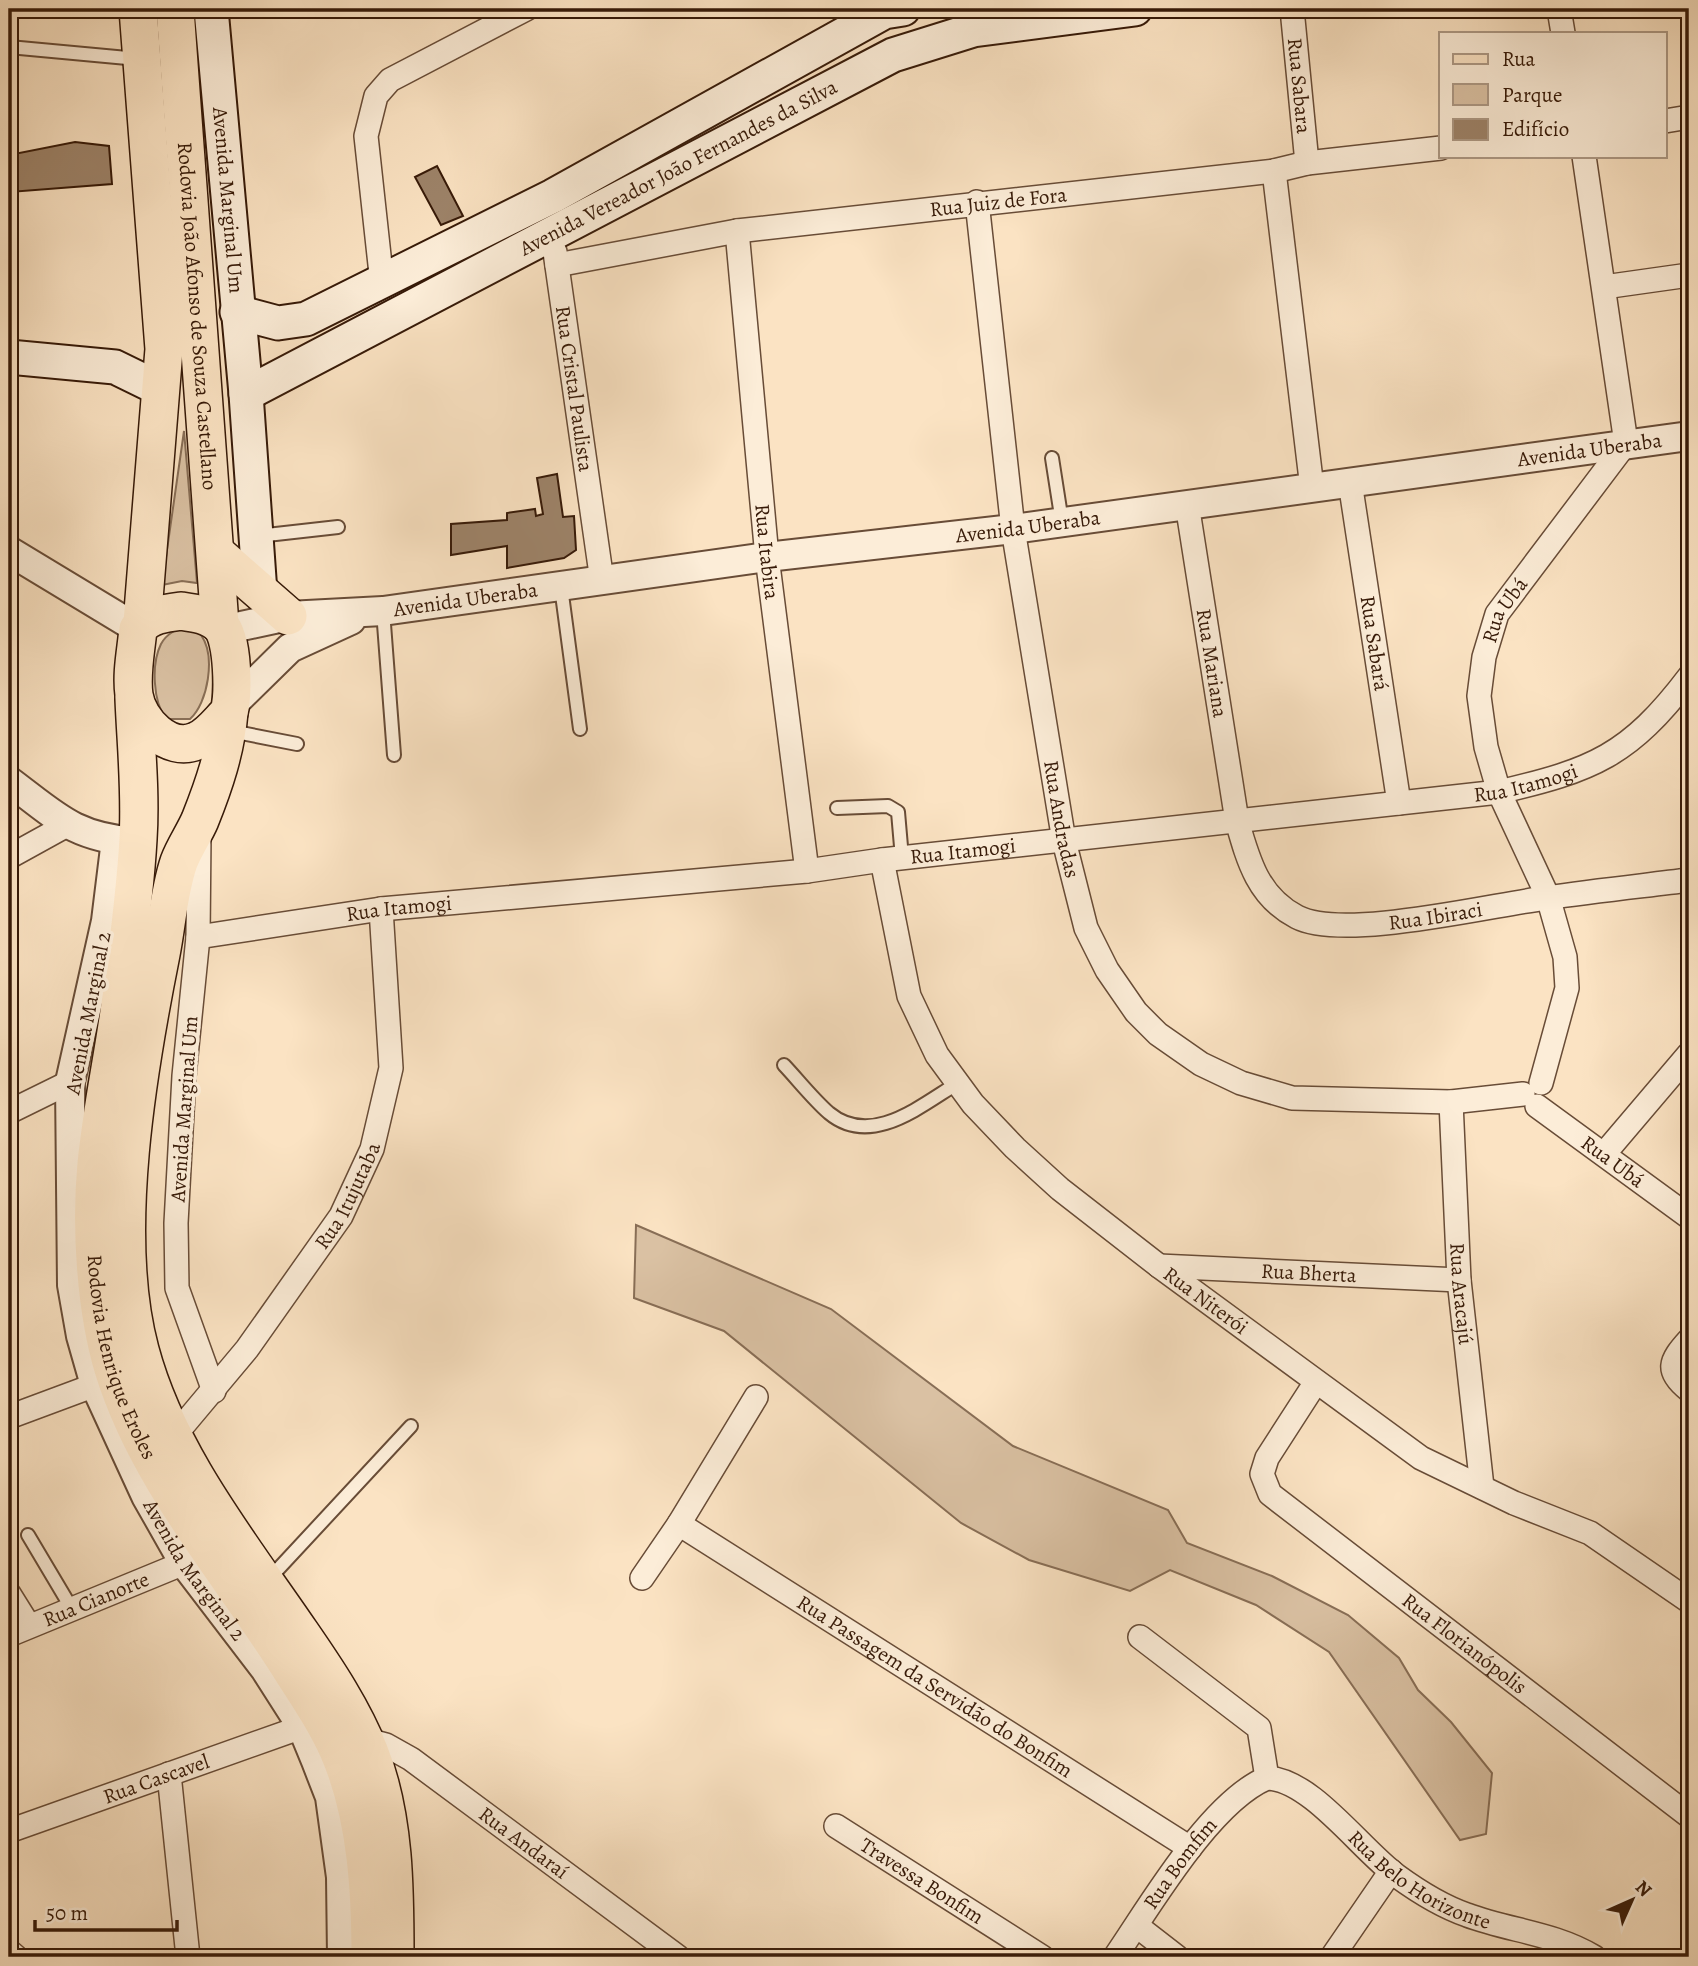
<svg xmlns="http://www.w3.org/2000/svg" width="1698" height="1966" font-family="Alegreya,serif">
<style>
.green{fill:#dac1a3;stroke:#886e56;stroke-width:2}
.building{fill:#9d8369;stroke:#371a08;stroke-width:2}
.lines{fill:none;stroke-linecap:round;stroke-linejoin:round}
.service-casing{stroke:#684c37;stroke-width:16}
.minor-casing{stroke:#684c37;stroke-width:26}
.tertiary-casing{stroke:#684c37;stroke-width:32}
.secondary-casing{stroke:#371a08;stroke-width:37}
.primary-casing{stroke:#371a08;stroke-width:40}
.service{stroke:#fcedd8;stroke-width:12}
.minor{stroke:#fcedd8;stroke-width:23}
.tertiary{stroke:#fcedd8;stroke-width:28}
.secondary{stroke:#fcedd8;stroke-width:33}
.primary{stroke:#fbe3c3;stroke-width:37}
.labels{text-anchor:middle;stroke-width:7;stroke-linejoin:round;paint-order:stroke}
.street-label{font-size:21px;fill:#371a08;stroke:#fcedd8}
</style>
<rect width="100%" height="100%" fill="#fbe3c3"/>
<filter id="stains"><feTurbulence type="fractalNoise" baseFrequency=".00286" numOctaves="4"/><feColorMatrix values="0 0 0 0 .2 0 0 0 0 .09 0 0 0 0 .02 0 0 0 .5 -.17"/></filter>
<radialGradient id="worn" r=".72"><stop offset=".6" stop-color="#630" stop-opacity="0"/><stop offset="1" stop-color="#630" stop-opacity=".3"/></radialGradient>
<path class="green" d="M184,431L197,583L182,581L162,585Z
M188,626C192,628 199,631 201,635C216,656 208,703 190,719H166C153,702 151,664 161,644C167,633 177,629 188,626Z
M636,1225L831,1309L1013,1446L1168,1510L1187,1543L1272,1576L1348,1615L1399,1658L1418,1690L1451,1722L1492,1773L1486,1834L1460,1840L1329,1652L1256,1605L1170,1570L1130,1591L1029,1560L961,1523L724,1331L634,1298Z"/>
<path class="building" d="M75,142L109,146L112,184L10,192L9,155Z
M437,166L463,216L441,225L415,177Z
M557,474L563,517L574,516L576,550L564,558L507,568V546L451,555V524L507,520V513L535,509L536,516L543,514L537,478Z"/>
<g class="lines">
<g class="service-casing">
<path id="service" d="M9,47L138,59
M1052,458L1062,522
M258,536L338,527
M561,587L580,729
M383,611L394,755
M231,731L297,744
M837,808L888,806L898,812L902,858
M784,1065C799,1081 813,1099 829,1113C871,1148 920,1106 958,1083
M28,1535L72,1609
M268,1580L411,1426"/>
</g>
<g class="minor-casing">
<g id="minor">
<path id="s1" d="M1292,9L1307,163"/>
<path d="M1559,9L1563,33"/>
<path d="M1665,121L1689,117"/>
<path d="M1274,171L1312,488"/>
<path id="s2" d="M977,202L1013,529L1064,841L1086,928L1107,970L1136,1012L1158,1034L1201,1064L1241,1083L1292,1098L1451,1102L1523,1094"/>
<path id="s3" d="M737,231L767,557L807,871"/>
<path id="s4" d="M555,252L602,581"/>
<path id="s5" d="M557,265L737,231L1274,171L1307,163L1441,148"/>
<path d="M382,283L366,136L376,96L390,80L526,9"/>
<path d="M1604,287L1689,275"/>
<path id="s6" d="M1350,482L1399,803"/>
<path id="s7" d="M1187,504L1237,821C1248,860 1258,897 1297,917C1343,941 1491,905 1546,898C1593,891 1641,886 1689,880"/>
<path d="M199,834L198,937L184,1076L176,1223L177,1288L214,1391"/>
<path d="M9,857L67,825"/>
<path id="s8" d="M882,860L909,996L937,1055L973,1104L1015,1148L1060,1189L1159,1266L1421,1458L1514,1503L1590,1533L1689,1601"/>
<path id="s9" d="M198,937L381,909L807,871L882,860L1499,792C1593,770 1629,756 1689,677"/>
<path id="s10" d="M1541,1083L1567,988L1565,957L1548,897L1499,792L1486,747L1479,696L1484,657L1497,614L1626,443L1584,156"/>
<path id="s11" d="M1451,1102L1459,1280L1482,1487"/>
<path id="s12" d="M1537,1106L1689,1217"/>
<path d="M9,1112L70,1082"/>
<path d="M1604,1154L1689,1054"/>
<path id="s13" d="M1159,1266L1459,1280"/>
<path d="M1689,1340C1670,1361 1665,1371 1689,1390"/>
<path id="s14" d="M1316,1382L1267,1458L1262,1474L1270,1494L1689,1816"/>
<path d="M9,1417L95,1385"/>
<path id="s15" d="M175,1435L247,1349L341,1216L372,1149L391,1068L381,909"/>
<path id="s16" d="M679,1524L1190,1848"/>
<path d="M642,1578L679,1524L756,1397"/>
<path d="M9,1594L29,1626"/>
<path id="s17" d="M9,1635L184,1563"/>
<path d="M1140,1637L1259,1728L1267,1778"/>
<path id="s18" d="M364,1739L386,1745L411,1759L678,1957"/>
<path d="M169,1774L188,1957"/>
<path id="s19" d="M836,1826L1042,1957"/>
<path id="s20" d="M9,1831L302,1727"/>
<path d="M1137,1926L1177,1957"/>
<path d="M9,1951L16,1957"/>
<path id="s21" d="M1115,1957C1150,1906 1210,1802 1267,1778C1311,1779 1361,1850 1397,1876C1419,1892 1441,1906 1467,1915C1510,1931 1554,1933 1594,1957"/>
<path d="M1332,1957L1391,1871"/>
</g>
</g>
<g class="tertiary-casing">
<g id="tertiary">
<path d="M9,551L138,629"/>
<path id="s22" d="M223,630L288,616L383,611L767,557L1013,529L1689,436"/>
<path d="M230,707L290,648L351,620"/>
<path d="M9,781C56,816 73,837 135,842"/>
<path id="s23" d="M116,840L106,921L70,1082L72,1285L81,1336L95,1385L146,1496L184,1563L265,1669L302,1727L316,1761L330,1797L341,1877L342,1957"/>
</g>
</g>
<g class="secondary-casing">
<g id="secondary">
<path id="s24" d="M211,9L246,394L260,593"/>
<path d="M237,312L278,323L306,319L553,196L884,12L903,9"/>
<path d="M9,357L115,367L160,389"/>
<path id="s25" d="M246,394L893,55L973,30L1135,9"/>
</g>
</g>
<g class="primary-casing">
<g id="primary">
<path d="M138,9L164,349L142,624"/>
<path id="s26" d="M175,9L220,625"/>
<path d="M216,553L288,616"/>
<path d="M181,611C195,613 210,615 221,626C233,639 234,695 229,712C219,722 209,736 196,741C169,753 138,722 134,695C131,673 136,651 138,629C148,615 165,613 181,611Z"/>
<path id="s27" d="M134,699C136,746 141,793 138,839C135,894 127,951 120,1005C113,1058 101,1111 96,1164C90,1226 95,1309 113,1369C148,1483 232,1574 293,1673C311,1701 330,1729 342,1760C366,1821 370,1892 370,1957"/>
<path d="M229,712C226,750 214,785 200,820C194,834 184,848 179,862C169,891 167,924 161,954C138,1069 109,1235 140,1350C168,1455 240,1544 300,1632C327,1671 353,1710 370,1753C395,1817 395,1890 395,1957"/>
</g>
</g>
<use href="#service" class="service"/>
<use href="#minor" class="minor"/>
<use href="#tertiary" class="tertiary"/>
<use href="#secondary" class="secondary"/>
<use href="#primary" class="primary"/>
</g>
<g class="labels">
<g class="street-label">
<text dy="7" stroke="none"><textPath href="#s1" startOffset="77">Rua Sabara</textPath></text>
<text dy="7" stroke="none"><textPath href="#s25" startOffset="488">Avenida Vereador João Fernandes da Silva</textPath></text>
<text dy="7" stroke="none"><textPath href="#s5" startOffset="446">Rua Juiz de Fora</textPath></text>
<text dy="7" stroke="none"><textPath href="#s24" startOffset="192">Avenida Marginal Um</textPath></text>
<text dy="7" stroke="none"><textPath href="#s26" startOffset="308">Rodovia João Afonso de Souza Castellano</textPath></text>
<text dy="7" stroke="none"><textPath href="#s4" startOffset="138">Rua Cristal Paulista</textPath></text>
<text dy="7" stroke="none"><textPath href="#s22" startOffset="1379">Avenida Uberaba</textPath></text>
<text dy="7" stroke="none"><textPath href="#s22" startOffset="812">Avenida Uberaba</textPath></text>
<text dy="7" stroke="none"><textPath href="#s3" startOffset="322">Rua Itabira</textPath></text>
<text dy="7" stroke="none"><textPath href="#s22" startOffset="245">Avenida Uberaba</textPath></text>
<text dy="7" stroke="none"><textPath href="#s10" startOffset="497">Rua Ubá</textPath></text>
<text dy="7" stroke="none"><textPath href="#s6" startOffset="163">Rua Sabará</textPath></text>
<text dy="7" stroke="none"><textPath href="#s7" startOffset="161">Rua Mariana</textPath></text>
<text dy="7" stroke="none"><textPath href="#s9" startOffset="1337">Rua Itamogi</textPath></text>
<text dy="7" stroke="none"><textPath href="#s2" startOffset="623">Rua Andradas</textPath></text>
<text dy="7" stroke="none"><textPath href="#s9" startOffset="770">Rua Itamogi</textPath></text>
<text dy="7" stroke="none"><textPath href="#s9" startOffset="203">Rua Itamogi</textPath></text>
<text dy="7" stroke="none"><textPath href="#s7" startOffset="578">Rua Ibiraci</textPath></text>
<text transform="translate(88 1013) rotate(-79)" y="7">Avenida Marginal 2</text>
<text transform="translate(184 1109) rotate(-86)" y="7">Avenida Marginal Um</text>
<text dy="7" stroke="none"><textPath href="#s12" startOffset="94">Rua Ubá</textPath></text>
<text dy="7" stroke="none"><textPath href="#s15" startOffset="296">Rua Itujutaba</textPath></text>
<text dy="7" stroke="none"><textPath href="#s13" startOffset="150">Rua Bherta</textPath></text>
<text dy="7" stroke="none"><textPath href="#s11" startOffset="192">Rua Aracajú</textPath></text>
<text dy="7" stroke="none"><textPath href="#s8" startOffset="570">Rua Niterói</textPath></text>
<text dy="7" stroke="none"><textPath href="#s27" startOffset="665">Rodovia Henrique Eroles</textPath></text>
<text dy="7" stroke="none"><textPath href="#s23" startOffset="763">Avenida Marginal 2</textPath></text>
<text dy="7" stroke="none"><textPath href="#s17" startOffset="94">Rua Cianorte</textPath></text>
<text dy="7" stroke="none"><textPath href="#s14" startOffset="374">Rua Florianópolis</textPath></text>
<text dy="7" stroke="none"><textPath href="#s16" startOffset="303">Rua Passagem da Servidão do Bonfim</textPath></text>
<text dy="7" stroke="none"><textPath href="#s20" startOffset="156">Rua Cascavel</textPath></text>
<text dy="7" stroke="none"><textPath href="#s18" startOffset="192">Rua Andaraí</textPath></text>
<text dy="7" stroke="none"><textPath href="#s21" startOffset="114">Rua Bomfim</textPath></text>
<text dy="7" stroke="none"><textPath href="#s21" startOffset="424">Rua Belo Horizonte</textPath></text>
<text dy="7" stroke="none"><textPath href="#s19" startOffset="102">Travessa Bonfim</textPath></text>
</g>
</g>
<rect width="1698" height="1966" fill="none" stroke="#fbe3c3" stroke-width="35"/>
<rect x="10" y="10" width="1677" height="1945" fill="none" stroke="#371a08" stroke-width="3.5"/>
<rect x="18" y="18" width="1663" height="1931" fill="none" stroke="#371a08" stroke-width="2"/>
<rect x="1439" y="32" width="228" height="126" fill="#fcedd8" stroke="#ad9985" stroke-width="2"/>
<rect x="1453" y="54" width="35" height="10" fill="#fbe3c3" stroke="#ad9985" stroke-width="2"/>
<text x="1502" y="66" font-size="21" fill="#371a08">Rua</text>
<rect x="1453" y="84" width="35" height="21" fill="#dac1a3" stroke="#ad9985" stroke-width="2"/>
<text x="1502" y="102" font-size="21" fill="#371a08">Parque</text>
<rect x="1453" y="119" width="35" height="21" fill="#9d8369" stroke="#ad9985" stroke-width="2"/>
<text x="1502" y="136" font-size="21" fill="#371a08">Edifício</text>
<g transform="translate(1632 1900) rotate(45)" stroke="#fcedd8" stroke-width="5" paint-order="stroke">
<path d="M0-5L12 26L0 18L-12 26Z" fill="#371a08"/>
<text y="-10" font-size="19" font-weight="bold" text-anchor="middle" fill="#371a08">N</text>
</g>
<path d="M35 1920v10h142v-10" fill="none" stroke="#371a08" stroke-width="3.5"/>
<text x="46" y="1920" font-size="21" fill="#371a08" stroke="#fcedd8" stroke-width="5" paint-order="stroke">50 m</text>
<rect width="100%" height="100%" filter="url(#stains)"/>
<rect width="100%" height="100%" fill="url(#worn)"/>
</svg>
